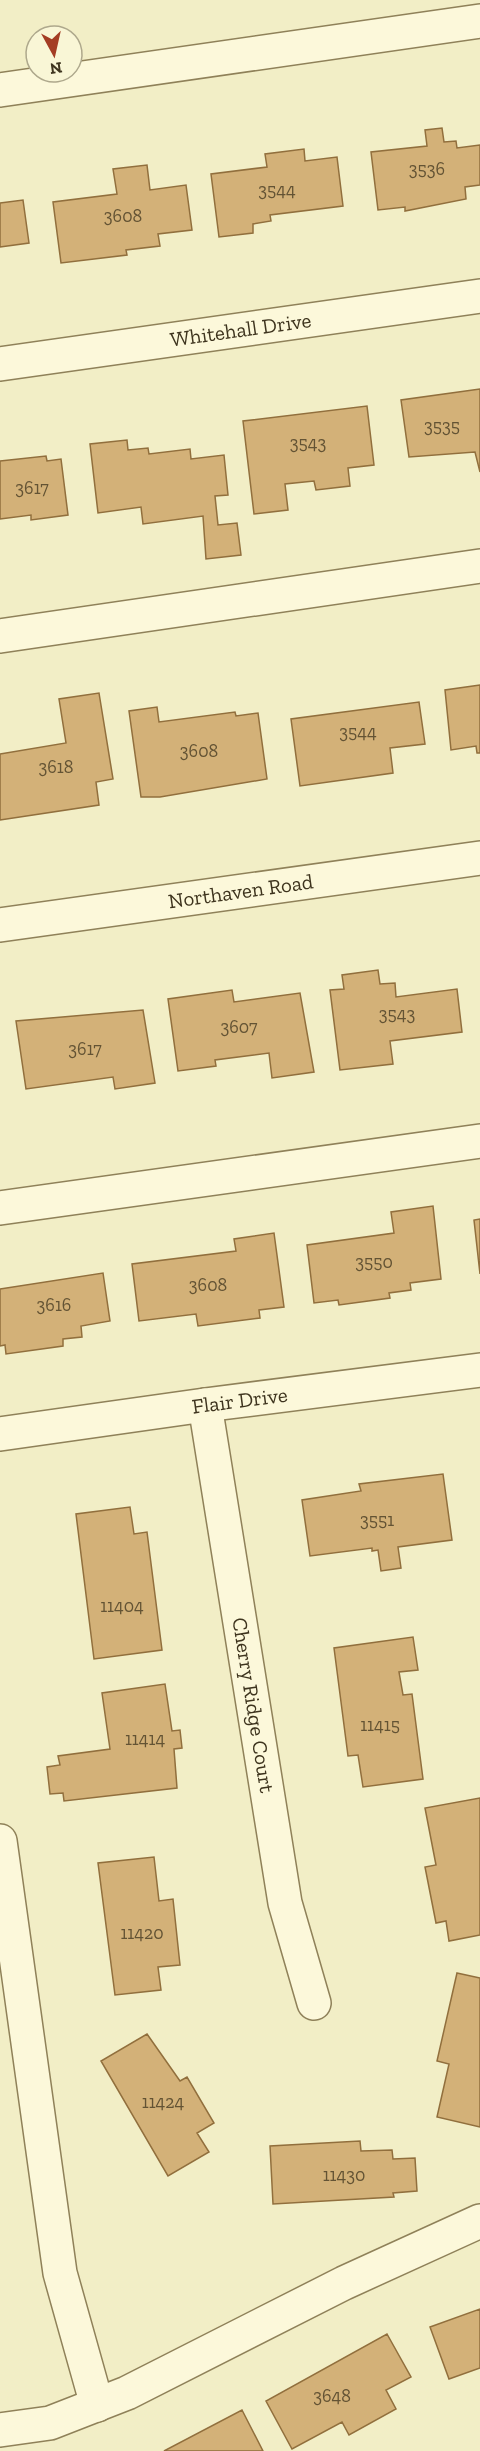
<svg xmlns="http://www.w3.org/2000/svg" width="480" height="2451" font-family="'Zilla Slab',serif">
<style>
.building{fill:#d3b178;stroke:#916f3d;stroke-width:1.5}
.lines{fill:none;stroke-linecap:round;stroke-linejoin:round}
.minor-casing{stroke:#8f8159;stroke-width:36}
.minor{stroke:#fcf8da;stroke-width:33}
.labels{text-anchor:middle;stroke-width:6;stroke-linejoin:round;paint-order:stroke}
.number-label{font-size:18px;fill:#635334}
.street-label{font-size:21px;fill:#3e341e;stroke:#f9f6d6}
</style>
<rect width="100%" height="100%" fill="#f2eec6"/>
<path class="building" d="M442,128L444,142L456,141L457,148L480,145V185L465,187L466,199L405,211V207L378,210L371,152L427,146L425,130Z
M304,149L305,161L337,157L343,206L270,215L271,221L253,224V233L219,237L211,174L267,167L265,154Z
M147,165L150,190L186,185L192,230L158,234L160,246L126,250L127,255L61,263L53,202L117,194L113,169Z
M23,200L29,243L0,247V203Z
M480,389V472L475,452L409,457L401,400Z
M367,406L374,465L348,468L350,486L316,490L314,481L285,484L288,510L254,514L243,421Z
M127,440L128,450L148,448L149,454L190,449L191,459L224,455L228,495L215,496L218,525L237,523L241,555L206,559L203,516L143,524L141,507L98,513L90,444Z
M46,456L47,461L61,459L68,515L31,520V515L0,519V461Z
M480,685V753H477L476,746L451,750L445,690Z
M99,693L113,779L96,782L99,805L0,820V754L66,743L59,699Z
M419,702L425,744L390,748L393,773L300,786L291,719Z
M157,707L159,722L235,712L236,716L258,713L267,779L160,797H141L129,711Z
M378,970L380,984L395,983L396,997L457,989L462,1032L390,1041L393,1064L340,1070L330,990L344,989L342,975Z
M232,990L234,1002L300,993L314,1072L272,1078L269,1053L215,1060L216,1066L178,1071L168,999Z
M143,1010L155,1083L115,1089L113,1077L26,1089L16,1021Z
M433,1206L441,1279L410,1283L411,1290L389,1293L390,1298L339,1305L338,1300L314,1303L307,1245L394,1233L391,1212Z
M480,1219V1274L474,1220Z
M274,1233L284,1307L259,1310L260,1318L198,1326L196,1314L139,1321L132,1264L236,1251L234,1239Z
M103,1273L110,1321L81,1326L82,1337L63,1339V1346L6,1354L5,1345L0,1346V1289Z
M443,1474L452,1540L398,1547L401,1568L381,1571L378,1550L372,1551V1548L310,1556L302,1500L361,1491L359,1484Z
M130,1507L134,1534L147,1532L162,1650L94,1659L76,1514Z
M413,1637L418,1670L399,1672L403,1695L412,1694L423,1779L363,1787L358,1755L348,1756L334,1648Z
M165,1684L172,1731L180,1730L182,1748L174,1749L177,1788L64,1801L63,1793L50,1794L47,1767L60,1765L58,1756L110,1749L102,1693Z
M480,1798V1935L449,1941L446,1921L436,1923L425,1867L436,1865L425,1808Z
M154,1857L159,1901L173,1899L180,1965L158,1967L161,1990L115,1995L98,1863Z
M457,1973L480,1978V2127L437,2117L449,2064L437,2061Z
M147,2034L180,2081L187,2077L214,2123L197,2133L209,2152L168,2176L101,2061Z
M360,2141L361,2151L392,2150L393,2159L415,2158L417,2191L393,2193L394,2197L273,2204L270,2146Z
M480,2309V2368L449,2379L430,2327Z
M387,2334L411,2377L386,2390L396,2409L349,2435L342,2422L292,2449L266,2401Z
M242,2410L263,2451H164Z"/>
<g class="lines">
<g class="minor-casing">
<g id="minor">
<path d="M0,90L480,21"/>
<path id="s1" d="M0,364L480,296"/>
<path d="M0,636L480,566"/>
<path id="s2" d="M0,925L480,858"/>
<path d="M0,1208L480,1141"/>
<path id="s3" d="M205,1405L285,1903L314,2003"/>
<path id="s4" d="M0,1434L205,1405L480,1370"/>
<path d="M0,1841L60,2273L97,2405"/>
<path d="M0,2430L50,2423L127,2393L344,2283L480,2221"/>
</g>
</g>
<use href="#minor" class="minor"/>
</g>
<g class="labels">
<g class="number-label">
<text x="427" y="175">3536</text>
<text x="277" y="196">3544</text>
<text x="123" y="222">3608</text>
<text x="442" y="432">3535</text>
<text x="308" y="449">3543</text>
<text x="32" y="494">3617</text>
<text x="358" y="738">3544</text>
<text x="199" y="757">3608</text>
<text x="56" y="773">3618</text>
<text x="397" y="1020">3543</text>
<text x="239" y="1033">3607</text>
<text x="85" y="1055">3617</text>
<text x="374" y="1268">3550</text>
<text x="208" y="1291">3608</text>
<text x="54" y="1311">3616</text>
<text x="377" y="1526">3551</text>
<text x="122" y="1612">11404</text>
<text x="380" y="1731">11415</text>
<text x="145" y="1745">11414</text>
<text x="142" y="1939">11420</text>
<text x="163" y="2108">11424</text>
<text x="344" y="2181">11430</text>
<text x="332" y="2402">3648</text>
</g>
<g class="street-label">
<text dy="7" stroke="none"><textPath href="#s1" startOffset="243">Whitehall Drive</textPath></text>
<text dy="7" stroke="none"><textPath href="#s2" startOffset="243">Northaven Road</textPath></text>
<text dy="7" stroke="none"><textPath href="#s4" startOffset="242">Flair Drive</textPath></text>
<text dy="7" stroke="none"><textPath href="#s3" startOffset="304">Cherry Ridge Court</textPath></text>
</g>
</g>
<g transform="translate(54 54) rotate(172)"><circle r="28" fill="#f9f6d6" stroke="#aea88c" stroke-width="1.5"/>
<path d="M0-4.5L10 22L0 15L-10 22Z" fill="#a43d24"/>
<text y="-9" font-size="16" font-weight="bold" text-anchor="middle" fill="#3e341e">N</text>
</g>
</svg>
